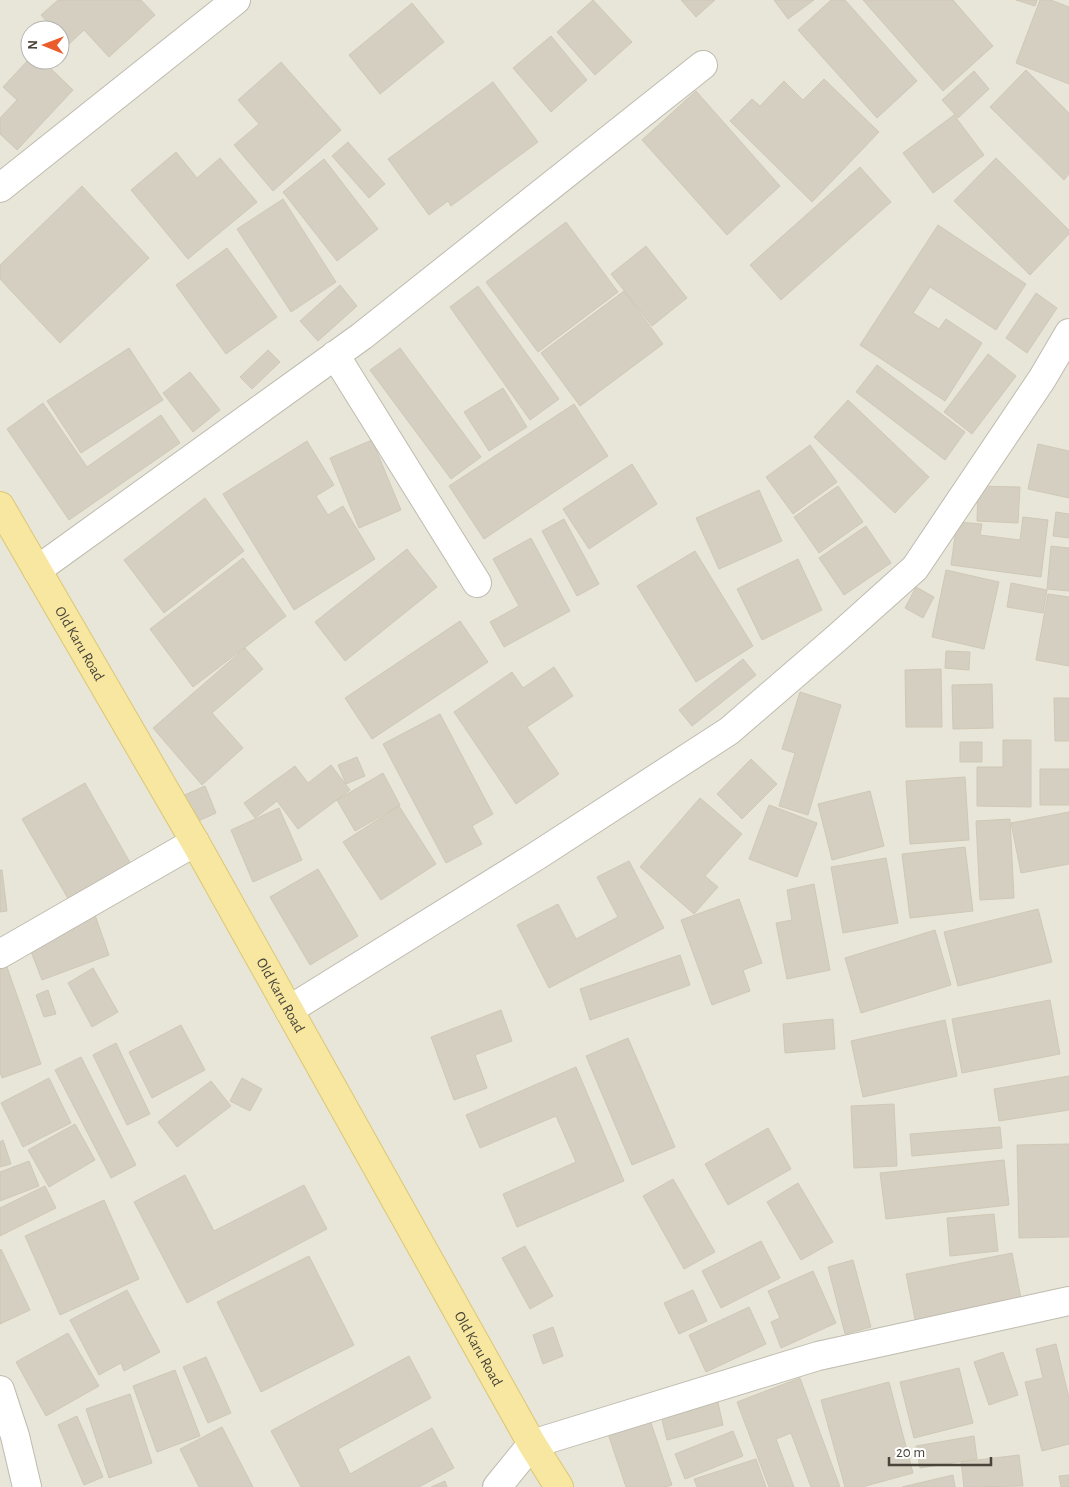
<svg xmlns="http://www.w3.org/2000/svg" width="1069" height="1487" font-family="'Alegreya Sans',sans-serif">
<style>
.residential{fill:#e8e5d9;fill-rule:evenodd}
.building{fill:#d5cfc1;stroke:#cfc8b5}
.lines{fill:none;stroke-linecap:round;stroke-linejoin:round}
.minor-casing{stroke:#bfbbae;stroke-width:30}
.major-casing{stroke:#dcc772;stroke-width:30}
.minor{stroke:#fff;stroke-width:28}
.major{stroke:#f7e7a1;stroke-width:28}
.labels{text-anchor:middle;stroke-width:5;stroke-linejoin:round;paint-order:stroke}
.street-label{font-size:15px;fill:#484439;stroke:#fff}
</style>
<rect width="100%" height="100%" fill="#f4f2eb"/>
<path class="residential" d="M0,0H1069V1487H0ZM30,30H60V60H30Z"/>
<path class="building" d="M58,0H141L155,15L109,57L84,30L68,45L60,37V30H54L41,15Z
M593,0L632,42L595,75L557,32Z
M681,0H715L696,17Z
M774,0H814L788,19Z
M831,0H845L917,81L877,118L798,30Z
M863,0H953L993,46L943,91Z
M1016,0H1037L1035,6Z
M1040,0H1051L1069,7V84L1016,63Z
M412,3L444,42L380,94L349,55Z
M551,36L587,80L551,112L513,68Z
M30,58V60H42L73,90L17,150L0,134V118L17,100L3,87Z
M281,62L341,130L273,191L234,145L259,124L238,100Z
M1026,70L1069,113V174L1064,180L990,107Z
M974,71L989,89L958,118L942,100Z
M824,79L879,132L812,202L730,121L752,99L760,106L784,81L803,100Z
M493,82L538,142L451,206L448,201L429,215L388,159Z
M696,91L780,186L727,235L642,140Z
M954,115L984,155L933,193L903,153Z
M348,142L385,184L369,198L332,156Z
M176,152L197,178L220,158L257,202L188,259L131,190Z
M996,158L1069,230V234L1030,275L954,201Z
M324,159L378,229L337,261L283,192Z
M860,167L891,202L781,300L750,265Z
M82,186L149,258L60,343L0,279V265Z
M283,199L336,282L291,312L237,229Z
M566,222L618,292L538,352L486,282Z
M938,225L1026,284L996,330L930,287L913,313L939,329L946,319L982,343L945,401L860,345Z
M646,246L687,298L652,326L611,274Z
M227,248L277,317L226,354L176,285Z
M340,285L357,306L318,341L300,321Z
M478,286L559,399L530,420L450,307Z
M624,291L663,344L580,406L541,353Z
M1036,293L1057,308L1027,353L1006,338Z
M129,348L163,400L81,453L47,401Z
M400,348L481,457L451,479L370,370Z
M268,350L280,362L252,389L240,377Z
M988,354L1016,376L972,434L944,412Z
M877,365L965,432L945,460L856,392Z
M190,372L220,410L193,432L163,393Z
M503,388L527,427L489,451L464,412Z
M848,400L929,477L895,513L814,437Z
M43,403L87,467L161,415L180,443L69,520L7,429Z
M574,404L608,456L484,539L449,486Z
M372,440L401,510L359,528L330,458Z
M307,441L334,485L316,496L328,515L343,506L375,559L294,610L223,494Z
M1038,444L1069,451V498L1028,489Z
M810,445L837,482L793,514L766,477Z
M632,464L657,504L589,549L563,509Z
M838,486L863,522L819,553L794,517Z
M978,486L1020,487L1018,523L977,521Z
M759,490L782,541L719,569L696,518Z
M205,498L244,551L164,613L124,560Z
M1056,512L1069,514V538L1053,536Z
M1023,517L1048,520L1041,577L951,565L957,522L982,524L980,535L1020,540Z
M564,519L599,584L577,596L542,531Z
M866,526L891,563L844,595L819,558Z
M531,538L570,611L504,647L490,622L519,606L493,559Z
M1051,546L1069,548V591L1047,589Z
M407,549L437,587L345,661L315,622Z
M695,551L753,646L696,682L637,586Z
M243,558L286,616L193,687L150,629Z
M798,559L822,610L762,640L737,589Z
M946,570L999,582L984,649L932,637Z
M1011,583L1047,590L1043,613L1007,607Z
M916,587L934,597L923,618L905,608Z
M1048,594L1069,597V666L1036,660Z
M460,621L488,662L372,739L345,698Z
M245,648L263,669L212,713L243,748L202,785L153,728Z
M946,651L970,652L969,670L945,668Z
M743,659L756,675L692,726L679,710Z
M554,667L573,696L527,727L559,774L516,804L454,712L512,672L523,688Z
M941,669L942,727H906L905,670Z
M992,684L993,728L953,729L952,685Z
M800,692L841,705L808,815L779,806L795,753L782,749Z
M1054,698H1069V741H1055Z
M440,714L493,814L472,826L482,844L446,863L383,744Z
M1003,740H1031V807L977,806V767H1003Z
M960,742H982V762H960Z
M357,757L365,776L346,784L338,765Z
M751,759L777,784L742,819L717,794Z
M331,765L350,790L298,829L277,801L255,818L244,803L295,766L308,783Z
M1040,769H1069V805H1040Z
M383,773L400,805L355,831L337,800Z
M965,777L969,840L910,844L906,781Z
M85,783L132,866L70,902L22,819Z
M205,786L216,813L192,824L180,797Z
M870,791L884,846L832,860L818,804Z
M700,798L742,834L705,876L718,887L694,914L640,867Z
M769,805L817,823L797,877L749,859Z
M399,806L436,864L381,900L343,842Z
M279,808L302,860L253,882L231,830Z
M1069,812V864L1021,873L1011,823Z
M1010,819L1014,898L980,900L976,821Z
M965,847L973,911L910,918L902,854Z
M886,858L898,923L843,933L831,867Z
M629,861L664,928L549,988L517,925L558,904L576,939L618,917L597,877Z
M318,869L358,936L310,965L270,897Z
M0,870H2L7,911L0,912Z
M814,884L830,970L787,979L776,923L792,920L787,890Z
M739,899L762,963L743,970L750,991L712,1005L681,920Z
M1038,909L1052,962L958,986L944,932Z
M95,915L109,955L42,980L27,941Z
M935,930L951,985L861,1013L845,958Z
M680,955L690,985L590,1020L580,989Z
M6,964L41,1064L2,1078L0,1072V966Z
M93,968L118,1012L92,1027L68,983Z
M48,990L56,1014L44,1017L36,995Z
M1050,1000L1060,1054L962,1073L952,1019Z
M501,1010L512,1041L475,1055L487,1088L454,1100L431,1037Z
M833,1019L835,1049L785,1053L783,1024Z
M945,1020L957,1076L863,1097L851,1041Z
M181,1025L205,1070L152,1098L129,1052Z
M628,1038L675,1147L632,1165L586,1056Z
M116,1043L150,1114L127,1125L93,1055Z
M81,1057L136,1165L111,1178L55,1070Z
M576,1067L624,1181L517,1227L503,1194L576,1162L556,1116L480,1148L466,1115Z
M1069,1076V1110L999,1121L994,1089Z
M49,1078L71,1123L23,1147L1,1103Z
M242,1078L262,1089L250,1111L230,1101Z
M211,1081L231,1106L177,1147L158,1122Z
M894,1104L897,1166L854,1168L851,1106Z
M75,1124L95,1160L49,1187L28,1150Z
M1000,1127L1002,1148L912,1156L910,1134Z
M768,1128L791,1169L728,1205L705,1164Z
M3,1140L11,1164L0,1167V1142Z
M1069,1144V1237L1019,1238L1017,1145Z
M1004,1160L1009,1205L886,1219L880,1173Z
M29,1161L39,1186L0,1201V1172Z
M185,1175L214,1231L304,1185L327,1229L187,1303L134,1202Z
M673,1179L715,1252L684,1269L643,1196Z
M798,1183L833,1242L801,1260L767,1202Z
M45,1186L56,1208L0,1236V1208Z
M104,1200L139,1279L60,1315L25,1236Z
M994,1214L998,1251L950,1256L947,1218Z
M761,1241L780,1278L721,1308L702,1271Z
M525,1246L553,1296L530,1309L502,1258Z
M1,1249L30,1310L0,1324V1250Z
M1012,1253L1022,1303L916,1324L906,1274Z
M309,1256L354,1345L261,1392L217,1302Z
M853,1260L871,1327L845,1334L828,1267Z
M813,1271L836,1323L781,1348L771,1322L780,1318L768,1291Z
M127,1290L160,1352L124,1371L121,1363L99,1375L70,1320Z
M693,1290L707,1321L679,1334L664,1303Z
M749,1307L766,1344L706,1372L689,1335Z
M553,1327L563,1356L543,1364L533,1335Z
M68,1333L99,1386L46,1416L16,1362Z
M1056,1344L1069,1398V1444L1042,1451L1025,1382L1043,1378L1036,1349Z
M1003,1352L1018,1395L989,1405L974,1362Z
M409,1356L431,1398L338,1449L350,1474L432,1428L454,1468L419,1487H301L271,1431Z
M206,1357L231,1413L208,1423L183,1367Z
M959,1368L973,1423L914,1438L900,1382Z
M175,1370L200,1436L157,1452L133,1386Z
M800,1378L840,1487H811L791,1433L776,1439L794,1487H769L737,1402Z
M889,1382L913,1473L862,1487H845L821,1400Z
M130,1394L152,1463L109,1478L86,1409Z
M716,1394L723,1425L667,1440L659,1408Z
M77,1416L103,1477L84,1485L58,1425Z
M649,1417L672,1485L665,1487H626L607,1431Z
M222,1427L253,1487H199L180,1449Z
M733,1431L743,1456L685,1479L675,1454Z
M974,1436L977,1459L920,1468L916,1446Z
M1019,1455L1023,1486L964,1487L961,1462Z
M756,1459L766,1487H697L694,1479Z
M953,1475L955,1487H902Z
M1069,1475V1487H1061L1059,1476Z
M445,1481L447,1487H431Z"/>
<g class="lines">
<g class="minor-casing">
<path id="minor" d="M0,188L236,0
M335,355L477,583
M37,570L362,336L703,65
M0,954L195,842
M289,1010L538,855L729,731L838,637L915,568L1042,379L1069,333
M0,1390L15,1436L27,1487
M497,1487L532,1444L818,1356L1069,1301"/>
</g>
<g class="major-casing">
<g id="major">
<path id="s1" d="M0,506L195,842L532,1444L559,1487"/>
</g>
</g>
<use href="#minor" class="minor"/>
<use href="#major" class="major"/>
</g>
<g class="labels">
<g class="street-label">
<text dy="5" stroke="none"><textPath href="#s1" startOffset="159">Old Karu Road</textPath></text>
<text dy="5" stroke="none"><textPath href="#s1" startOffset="564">Old Karu Road</textPath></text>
<text dy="5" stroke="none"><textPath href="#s1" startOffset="969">Old Karu Road</textPath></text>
</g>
</g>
<g transform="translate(45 45) rotate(271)"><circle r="24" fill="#ffffff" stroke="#b6b4b0"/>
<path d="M0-4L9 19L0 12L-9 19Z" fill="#ea5c2c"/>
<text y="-8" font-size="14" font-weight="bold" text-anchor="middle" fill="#484439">N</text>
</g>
<path d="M889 1457v8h102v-8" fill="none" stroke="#484439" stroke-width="2.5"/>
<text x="896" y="1457" font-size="15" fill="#484439" stroke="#ffffff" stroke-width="4" paint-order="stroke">20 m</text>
</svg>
